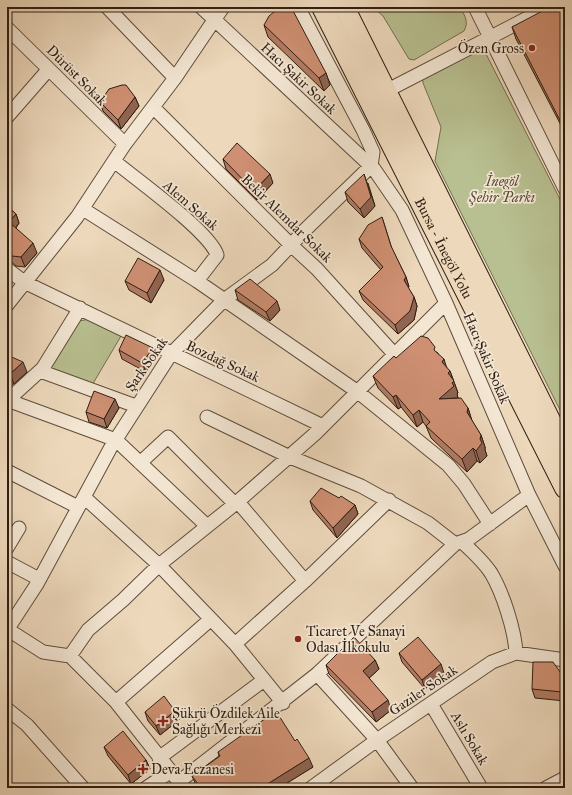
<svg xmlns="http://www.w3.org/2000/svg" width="572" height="795" font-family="'IM FELL Great Primer',serif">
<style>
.green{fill:#b8bf90;stroke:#746e52}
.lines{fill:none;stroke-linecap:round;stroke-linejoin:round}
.minor-casing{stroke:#5e4c3d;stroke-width:15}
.highway-casing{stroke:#2f1e13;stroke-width:22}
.minor{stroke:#f3e6d3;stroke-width:13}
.highway{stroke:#edd8bb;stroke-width:20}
.wall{fill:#b17b62;stroke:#2f1e13}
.shaded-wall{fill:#906450;stroke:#2f1e13}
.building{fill:#ce8f72;stroke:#2f1e13}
.poi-dot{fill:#8f2418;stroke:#f3e6d3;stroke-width:1.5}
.labels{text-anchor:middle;stroke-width:3.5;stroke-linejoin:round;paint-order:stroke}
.poi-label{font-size:14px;fill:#2f1e13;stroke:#f3e6d3;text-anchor:start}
.street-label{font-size:14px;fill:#2f1e13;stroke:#f3e6d3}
.park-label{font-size:14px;font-style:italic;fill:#584e38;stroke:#f3e6d3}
</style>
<rect width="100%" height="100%" fill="#edd8bb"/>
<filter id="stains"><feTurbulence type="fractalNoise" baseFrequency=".005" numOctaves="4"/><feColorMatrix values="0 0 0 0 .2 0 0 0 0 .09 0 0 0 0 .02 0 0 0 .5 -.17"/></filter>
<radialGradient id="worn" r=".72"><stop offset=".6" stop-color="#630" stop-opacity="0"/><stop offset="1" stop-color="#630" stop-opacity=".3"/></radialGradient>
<path class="green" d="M373,7H460C465,16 469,22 464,31L414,60L409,59L383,16Z
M483,48L565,209V420L435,161L441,127L423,83L422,69Z
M90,319L121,336L91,387L48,371L79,321Z"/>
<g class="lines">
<g class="minor-casing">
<path id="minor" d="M107,7L175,78
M201,7L374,169L402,210L446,303L529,495L565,566
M475,7L565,189
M7,28L125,144
M386,91L549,7
M153,107L291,245L317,269L395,355
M7,117L48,70
M114,161C136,179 210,232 217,255L197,281
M83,209L197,281L358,392L448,465L464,484L490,524
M7,269L24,282L323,426
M7,305L77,217L125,144L175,78L223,7
M40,371L136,406
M7,400L116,440L207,526
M8,400L43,368L80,308
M207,417L290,457L361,486L428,523L455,544
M140,463L168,437L235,504
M7,471L78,507
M84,497L159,565L235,644L283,703
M238,502L305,581
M462,542C472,551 483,561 491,573C503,593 515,631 516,653
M7,548L19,528
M7,562L39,579
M7,629L43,652L70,656L116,702L184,788
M7,630L37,584L111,447L171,354L224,300L272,265L306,229L371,166L373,152L363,130L298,7
M235,644L305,581L389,500
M70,656L88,630L123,600L159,565L235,504L317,432L446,303
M317,674L377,740L412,788
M116,702L211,619
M431,704L481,788
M7,709L27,725L83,788
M159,758L264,680
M180,781L317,674L455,544L469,539L529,495
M146,788L171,771
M311,788L377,740L492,662L516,653L565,660
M546,788L565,778"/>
</g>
<g class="highway-casing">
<g id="highway">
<path id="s1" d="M322,7L565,488"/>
<path d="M344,7L565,450"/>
</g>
</g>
<use href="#minor" class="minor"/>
<use href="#highway" class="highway"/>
</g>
<path class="wall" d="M565,7V133L516,39L512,27Z
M264,25L326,73L330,85L324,91L268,37Z
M135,97L139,106L121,129L103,111L100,102Z
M223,159L273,183L257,200L226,169Z
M368,183L375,206L364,218L348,202L345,192Z
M7,206L16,214L19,223L16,228L37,253L25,267L16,266L7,258Z
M382,217L392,249L406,277L409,287L408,288L414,297L417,306L414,320L398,334L363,300L359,291L381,270L362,248L359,239Z
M164,280L151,303L129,290L125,281Z
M235,290L280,310L270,321L238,300Z
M119,350L156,357L146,372L122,359Z
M437,352L447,368L450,371L458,393L457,394L458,398L468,408L472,421L481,435L485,447V450L487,456L480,463L477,461L467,472L431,438L426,426L423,422L417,427L401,407L398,409L378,388L373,376L396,358Z
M7,355L27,372L14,384L7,385Z
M119,408L107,428L89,422L86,412Z
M339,498L355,505L358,514L337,538L313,510L310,501Z
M399,653L444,673L425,689L402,662Z
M375,660L379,669L369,678L391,710L376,722L329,674L326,665Z
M565,682V701L535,698L532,689Z
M175,711L179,720L160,735L148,721L145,712Z
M104,747L146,760L150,769L131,784L108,756Z
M218,752L313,767L279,788H198L196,785L192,776L219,756Z"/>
<path class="shaded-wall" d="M326,73L330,85L324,91L319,78Z
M135,97L139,106L121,129L118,120Z
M270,174L273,183L257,200L254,191Z
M364,174L375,206L364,218L360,209Z
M16,214L19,223L13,231L9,222Z
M33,243L37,253L25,267L21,257Z
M160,270L164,280L151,303L147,293Z
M406,277L409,287L407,289L404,280Z
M414,297L417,306L414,320L398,334L395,325Z
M277,301L280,310L270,321L266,312Z
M153,348L156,357L146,372L142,363Z
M444,359L448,372L442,362Z
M23,362L27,372L14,384L10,374Z
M450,371L458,393L457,394L458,398L439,399L448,373Z
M396,395L401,407L398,409L393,397Z
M115,399L119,408L107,428L104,419Z
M468,408L472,421L471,425L467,412Z
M419,410L423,422L417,427L413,415Z
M481,435L485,447V450L487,456L480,463L476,451L480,439Z
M473,448L477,461L467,472L462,459Z
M355,505L358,514L337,538L333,528Z
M375,660L379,669L366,681L363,671Z
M441,664L444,673L425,689L422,680Z
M563,676L565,682V701L562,692Z
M388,700L391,710L376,722L372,712Z
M175,711L179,720L160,735L156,726Z
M309,758L313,767L279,788H261Z
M146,760L150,769L131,784L128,775Z"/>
<path class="building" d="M280,7H291L326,73L319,78L264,25L269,16Z
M550,7H565V130L512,27Z
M122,85H126L135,97L118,120L100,102L109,89Z
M237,143L270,174L254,191L223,159Z
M364,174L371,197L360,209L345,192Z
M7,206L16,214L9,222L33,243L21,257L12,256L7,252Z
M382,217L391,246L406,277L404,280L414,297L410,311L395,325L359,291L383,267L359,239L368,225Z
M138,258L160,270L147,293L125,281Z
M250,279L277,301L266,312L235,290Z
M126,335L153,348L142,363L119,350Z
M421,336L428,338L435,347L434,350L444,359L442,362L450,371L448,373L454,381L452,383L454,386L439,399L461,398L468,408L467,412L481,435L480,439L482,443L476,451L473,448L462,459L426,426L430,422L419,410L413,415L396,395L393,397L373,376L394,356L396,358Z
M7,355L23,362L10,374L7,375Z
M94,391L115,399L104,419L86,412Z
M321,488L339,498L341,496L355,505L333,528L310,501Z
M354,637L375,660L363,671L388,700L372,712L326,665Z
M418,637L441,664L422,680L399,653Z
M533,662H553L563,676L562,692L532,689Z
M164,696L175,711L156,726L145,712Z
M276,711L295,741L297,739L309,758L261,788H201L192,776L220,756L218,752Z
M123,731L146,760L128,775L104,747Z"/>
<g class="poi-dot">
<circle cx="532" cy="48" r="4"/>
<circle cx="298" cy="639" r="4"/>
<path d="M161 715h4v4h4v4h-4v4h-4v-4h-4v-4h4z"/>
<path d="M141 763h4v4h4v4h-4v4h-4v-4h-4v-4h4z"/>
</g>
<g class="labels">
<g class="poi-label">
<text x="524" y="53" text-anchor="end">Özen Gross</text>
<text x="306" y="636">Ticaret Ve Sanayi<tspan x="306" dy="16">Odası İlkokulu</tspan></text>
<text x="172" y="718">Şükrü Özdilek Aile<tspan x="172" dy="16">Sağlığı Merkezi</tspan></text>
<text x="151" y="774">Deva Eczanesi</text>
</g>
<g class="street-label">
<text transform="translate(77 75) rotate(45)" y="5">Dürüst Sokak</text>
<text transform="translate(299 78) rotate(43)" y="5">Hacı Şakir Sokak</text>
<text transform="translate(191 205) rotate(41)" y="5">Alem Sokak</text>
<text transform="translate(287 218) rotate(44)" y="5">Bekir Alemdar Sokak</text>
<text dy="5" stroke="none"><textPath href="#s1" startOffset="270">Bursa - İnegöl Yolu</textPath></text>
<text transform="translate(487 358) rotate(67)" y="5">Hacı Şakir Sokak</text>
<text transform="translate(223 361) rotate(25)" y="5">Bozdağ Sokak</text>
<text transform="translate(146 364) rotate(-55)" y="5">Şark Sokak</text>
<text transform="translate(423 690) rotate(-34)" y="5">Gaziler Sokak</text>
<text transform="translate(470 738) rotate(59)" y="5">Aslı Sokak</text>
</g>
<g class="park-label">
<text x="502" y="186">İnegöl<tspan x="502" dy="16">Şehir Parkı</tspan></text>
</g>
</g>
<rect width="572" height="795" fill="none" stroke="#edd8bb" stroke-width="24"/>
<rect x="8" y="8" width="556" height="779" fill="none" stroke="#2f1e13" stroke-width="2"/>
<rect x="12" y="12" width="548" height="771" fill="none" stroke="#2f1e13"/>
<rect width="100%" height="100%" filter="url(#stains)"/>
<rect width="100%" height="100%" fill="url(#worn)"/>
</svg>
